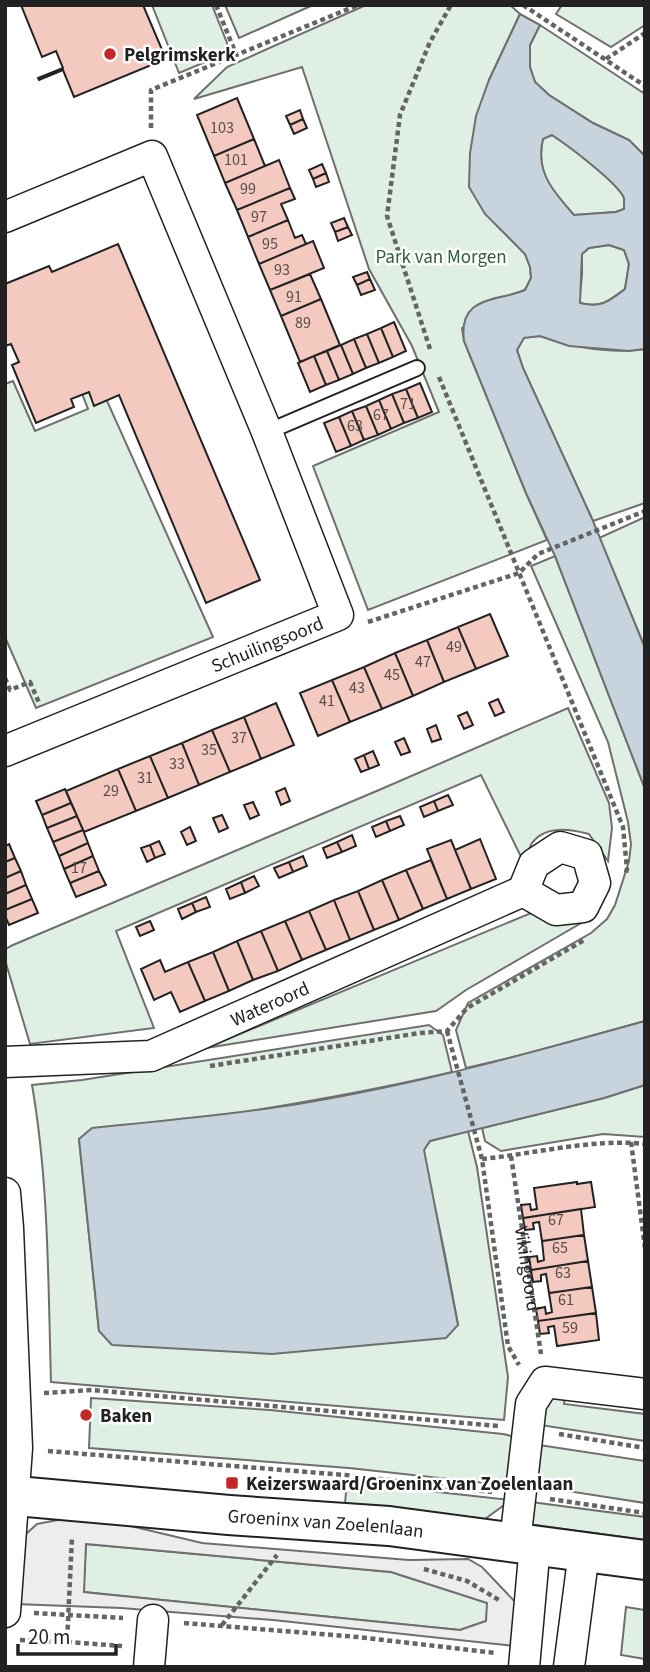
<svg xmlns="http://www.w3.org/2000/svg" width="650" height="1672" font-family="'Source Sans 3',sans-serif">
<style>
.green{fill:#e0efe3;stroke:#6f6f6f;stroke-width:2}
.parking{fill:#ededed;stroke:#6f6f6f;stroke-width:2;fill-rule:evenodd}
.water{fill:#c7d3dd;stroke:#6f6f6f;stroke-width:2;fill-rule:evenodd}
.building{fill:#f3c9c0;stroke:#222;stroke-width:2}
.lines{fill:none;stroke-linecap:round;stroke-linejoin:round}
.lane-casing{stroke:#222;stroke-width:18}
.street-casing{stroke:#222;stroke-width:33}
.secondary-casing{stroke:#222;stroke-width:42}
.path{stroke:#646464;stroke-width:4.5;stroke-dasharray:5 3.5;stroke-linecap:butt}
.lane{stroke:#fff;stroke-width:14}
.street{stroke:#fff;stroke-width:30}
.secondary{stroke:#fff;stroke-width:38}
.poi-dot{fill:#c62828;stroke:#fff;stroke-width:2.5}
.labels{text-anchor:middle;stroke-width:5;stroke-linejoin:round;paint-order:stroke}
.number-label{font-size:16px;fill:#564c4a}
.poi-label{font-size:19px;font-weight:bold;fill:#222;stroke:#fff;text-anchor:start}
.park-label{font-size:19px;fill:#2f5e38;stroke:#fff}
.street-label{font-size:19px;fill:#222;stroke:#fff}
</style>
<rect width="100%" height="100%" fill="#fff"/>
<path class="green" d="M152,5H212L227,43V53L179,73Z
M225,5H313L239,38Z
M366,5H510L520,14L489,80L507,235L525,254L530,267L531,278L525,290L511,295L492,299L462,328L464,341L526,493L547,540L368,610L313,466L439,412L412,346L369,269L302,67L194,99L227,67Z
M562,5H645V25L611,47L556,14Z
M540,25L645,94V156L629,140L593,123L549,95L535,82L530,67V45Z
M552,135C567,145 618,182 624,198C625,201 624,205 624,209L616,212L574,215C552,191 535,173 543,138Z
M609,245L624,250L629,264L625,289C608,302 601,308 579,303L582,275V254L589,248Z
M540,336C573,347 610,354 645,349V503L593,521L523,368L517,350L524,337Z
M13,381L35,431L88,409L81,391L99,383L213,637L36,708L5,637V384Z
M645,517V648L599,538Z
M555,556L645,789V1021L530,1053L466,1068L456,1030L468,1003L591,933L607,919L615,905L629,861L631,844L628,822L608,742L531,566Z
M568,708L609,803L612,828L608,861L589,834C570,829 545,825 532,843C528,849 527,859 525,865L481,775L116,931L154,1028L30,1044L5,960V949L13,945L379,790Z
M531,913C550,924 562,923 583,922L466,990L436,1011L206,1048Z
M429,1025L443,1035L452,1072C329,1101 204,1118 79,1139L99,1331L458,1325L445,1255L423,1151L430,1141L468,1131L477,1167L508,1377L504,1420L51,1382C48,1283 49,1183 32,1085L82,1080Z
M645,1085V1137L603,1134L501,1151L485,1141L482,1128L604,1098Z
M566,1390L564,1404L645,1414V1441L540,1425C543,1405 548,1399 566,1390Z
M91,1398L270,1410L503,1434L516,1437L515,1475L503,1485L349,1468L89,1448Z
M539,1445L645,1461V1503L535,1486Z
M347,1482L511,1500L485,1519L345,1503Z
M531,1502L645,1517V1540L527,1524Z
M86,1544L391,1572L488,1603L486,1621L460,1630L83,1592Z
M626,1607L645,1610V1659L621,1655Z"/>
<path class="parking" d="M73,1517L97,1518L202,1543L409,1560L468,1559L482,1567L519,1606L515,1646L273,1620L121,1608L15,1604L18,1548L26,1534L37,1524ZM86,1544L391,1572L487,1603L486,1621L460,1630L84,1592Z"/>
<path class="water" d="M520,14L540,25L530,45V67L535,82L549,95L593,123L629,140L645,156V349L629,351L569,346L540,336L524,338L517,350L523,368L593,521L645,648V789L555,556L526,493L464,341C458,296 495,302 525,290L531,278L530,267L525,254L485,214L469,187L470,153L476,116L489,80ZM552,135C566,144 618,183 624,198C624,198 624,208 624,209L616,212L574,215C553,191 535,172 543,139ZM609,245L624,250L629,264L625,289C608,302 601,308 580,303L582,254L589,248Z
M645,1021V1085L604,1098L430,1141L424,1150L458,1325L446,1338L272,1354L112,1345L99,1331L79,1139L92,1128C161,1121 230,1115 298,1104C415,1085 530,1053 645,1021Z"/>
<path class="building" d="M21,5H143L166,59L74,97L63,70L39,80L38,78L63,68L56,51L42,57Z
M237,98L254,139L214,156L197,115Z
M300,110L303,119L290,125L286,116Z
M303,119L307,128L294,134L290,125Z
M254,139L265,166L225,183L214,156Z
M279,160L290,188L237,210L225,183Z
M322,164L326,173L313,179L309,170Z
M326,173L329,182L316,187L313,179Z
M290,188L295,199L281,204L288,220L248,237L237,210Z
M344,218L348,227L335,232L331,223Z
M288,220L295,238L302,235L306,244L259,264L248,237Z
M348,227L352,235L338,241L335,232Z
M313,241L324,268L270,290L259,264Z
M118,244L260,580L206,603L119,395L94,406L89,392L71,399L74,407L36,423L12,365L19,362L11,344L5,346V284L49,266L52,272Z
M367,272L370,279L357,285L353,277Z
M310,274L321,299L281,316L270,290Z
M370,279L375,290L361,295L357,285Z
M321,299L340,345L300,362L281,316Z
M394,322L406,351L393,357L381,328Z
M381,328L393,357L379,363L367,334Z
M367,334L379,363L366,368L354,339Z
M354,339L366,368L353,374L341,345Z
M341,345L353,374L339,380L327,351Z
M327,351L339,380L326,385L314,356Z
M314,356L326,385L310,392L298,363Z
M420,383L432,412L418,418L406,389Z
M406,389L418,418L404,423L392,394Z
M392,394L404,423L391,429L379,400Z
M379,400L391,429L378,435L366,406Z
M366,406L378,435L364,440L352,411Z
M352,411L364,440L351,446L339,417Z
M339,417L351,446L336,452L324,423Z
M490,614L508,656L476,669L458,627Z
M458,627L476,669L444,682L427,640Z
M427,640L444,682L413,696L395,653Z
M395,653L413,696L382,709L364,667Z
M364,667L382,709L350,722L332,680Z
M332,680L350,722L318,736L300,693Z
M498,699L504,712L495,716L489,703Z
M276,703L294,745L261,759L244,717Z
M467,712L473,725L464,729L458,716Z
M244,717L261,759L230,772L212,730Z
M436,725L441,739L432,742L427,729Z
M212,730L230,772L199,785L182,743Z
M404,738L410,752L401,755L395,742Z
M182,743L199,785L168,798L150,756Z
M373,751L379,765L369,769L364,755Z
M364,755L369,769L361,772L355,759Z
M150,756L168,798L136,811L118,769Z
M118,769L136,811L84,832L66,791Z
M285,788L290,801L281,805L276,792Z
M65,789L71,803L42,815L36,801Z
M448,795L453,805L438,811L434,801Z
M434,801L438,811L424,817L420,807Z
M253,802L259,815L250,819L244,805Z
M71,803L77,816L47,828L42,815Z
M222,815L228,828L219,832L213,818Z
M77,816L83,830L53,842L47,828Z
M400,816L404,825L390,831L386,821Z
M386,821L390,831L376,837L372,827Z
M190,827L196,841L187,845L181,832Z
M83,830L88,843L59,856L53,842Z
M352,835L356,846L342,852L337,842Z
M480,839L496,879L471,889L455,850Z
M451,840L471,889L447,899L427,849Z
M159,841L165,854L155,858L150,845Z
M337,842L342,852L327,858L323,848Z
M88,843L93,856L64,869L59,856Z
M9,844L15,858L5,862V846Z
M150,845L155,858L147,862L141,848Z
M93,856L99,871L70,883L64,869Z
M303,856L307,866L293,872L289,862Z
M15,858L21,871L5,878V862Z
M431,860L447,899L423,909L406,870Z
M289,862L293,872L279,878L274,868Z
M406,870L423,909L399,920L382,880Z
M21,871L26,885L5,894V878Z
M99,871L106,885L76,897L70,883Z
M254,876L259,886L245,893L241,882Z
M382,880L399,920L374,930L358,891Z
M241,882L245,893L230,899L226,889Z
M26,885L32,899L5,910V894Z
M358,891L374,930L350,940L334,900Z
M206,897L210,907L196,912L192,903Z
M32,899L38,913L9,925L5,916V910Z
M334,900L350,940L326,950L309,911Z
M192,903L196,912L182,919L178,909Z
M309,911L326,950L302,960L285,921Z
M150,921L154,930L140,936L136,927Z
M285,921L302,960L278,971L261,931Z
M261,931L278,971L253,980L237,941Z
M237,941L253,980L229,991L213,952Z
M213,952L229,991L205,1001L188,962Z
M160,960L165,972L188,962L205,1001L180,1012L171,992L154,1000L141,969Z
M577,1182V1184L591,1182L595,1207L523,1218L521,1205L530,1204L531,1210L537,1209L534,1188Z
M581,1209L584,1235L542,1241L539,1222L533,1223L534,1229L525,1230L523,1218Z
M584,1235L588,1261L531,1270L529,1257L537,1256L538,1262L544,1260L542,1241Z
M588,1261L592,1287L549,1293L546,1274L541,1275V1281L533,1282L531,1270Z
M592,1287L596,1313L538,1321L536,1309L545,1307L546,1314L552,1312L549,1293Z
M596,1313L599,1340L557,1346L554,1326L548,1327L549,1333L540,1334L538,1321Z"/>
<g class="lines">
<g class="lane-casing">
<path id="lane" d="M267,432L417,368"/>
</g>
<g class="street-casing">
<g id="street">
<path d="M5,217L152,156L267,432L338,615L5,751"/>
<path id="s2" d="M5,1062L151,1056L523,891L534,864L560,847L587,855L595,883L583,907L556,910L523,891"/>
<path d="M5,1193L8,1228L17,1448L5,1612"/>
<path d="M515,1542L531,1404L545,1382L645,1394"/>
<path d="M149,1667L153,1620"/>
<path d="M524,1667L535,1545"/>
<path d="M569,1667L584,1552"/>
</g>
</g>
<g class="secondary-casing">
<g id="secondary">
<path id="s3" d="M5,1495L229,1515L389,1526L645,1560"/>
</g>
</g>
<g class="path">
<path d="M216,5L236,54"/>
<path d="M523,5L645,86"/>
<path d="M606,59L645,33"/>
<path d="M151,128V90L358,5"/>
<path d="M430,349L387,216L400,115L430,42L451,5"/>
<path d="M439,377L623,827L627,869L625,875"/>
<path d="M368,622L519,573L538,554L645,511"/>
<path d="M5,678L10,690L30,682L40,705"/>
<path d="M447,1031L482,1159L508,1346L519,1365"/>
<path d="M210,1066L420,1033L447,1031L467,1008L586,939"/>
<path d="M631,1142L645,1248"/>
<path id="s1" d="M511,1156L541,1354"/>
<path d="M482,1159C533,1154 594,1138 645,1144"/>
<path d="M44,1393L92,1390L499,1426"/>
<path d="M559,1434L645,1448"/>
<path d="M48,1451L345,1475L492,1492"/>
<path d="M550,1499L645,1513"/>
<path d="M424,1569L467,1581L499,1600"/>
<path d="M34,1613L123,1618"/>
<path d="M184,1623L358,1637L496,1653"/>
<path d="M222,1625L277,1555"/>
<path d="M20,1640L67,1642L72,1537"/>
<path d="M67,1642L122,1646"/>
</g>
<use href="#lane" class="lane"/>
<use href="#street" class="street"/>
<use href="#secondary" class="secondary"/>
</g>
<g class="poi-dot">
<circle cx="110" cy="54" r="7"/>
<circle cx="86" cy="1415" r="7"/>
<rect x="225" y="1476" width="14" height="14" rx="3.5"/>
</g>
<g class="labels">
<g class="number-label">
<text x="222" y="133">103</text>
<text x="236" y="165">101</text>
<text x="248" y="194">99</text>
<text x="259" y="222">97</text>
<text x="270" y="249">95</text>
<text x="282" y="275">93</text>
<text x="294" y="302">91</text>
<text x="303" y="328">89</text>
<text x="408" y="409">71</text>
<text x="381" y="420">67</text>
<text x="355" y="431">63</text>
<text x="454" y="652">49</text>
<text x="423" y="667">47</text>
<text x="392" y="680">45</text>
<text x="357" y="693">43</text>
<text x="327" y="706">41</text>
<text x="239" y="743">37</text>
<text x="209" y="755">35</text>
<text x="177" y="769">33</text>
<text x="145" y="783">31</text>
<text x="111" y="796">29</text>
<text x="79" y="873">17</text>
<text x="556" y="1225">67</text>
<text x="560" y="1253">65</text>
<text x="563" y="1278">63</text>
<text x="566" y="1305">61</text>
<text x="570" y="1333">59</text>
</g>
<g class="poi-label">
<text x="124" y="61">Pelgrimskerk</text>
<text x="100" y="1422">Baken</text>
<text x="246" y="1490">Keizerswaard/Groeninx van Zoelenlaan</text>
</g>
<g class="park-label">
<text x="441" y="263">Park van Morgen</text>
</g>
<g class="street-label">
<text transform="translate(267 644) rotate(-22)" y="7">Schuilingsoord</text>
<text dy="7" stroke="none"><textPath href="#s2" startOffset="276">Wateroord</textPath></text>
<text dy="7" stroke="none"><textPath href="#s1" startOffset="114">Vikingoord</textPath></text>
<text dy="7" stroke="none"><textPath href="#s3" startOffset="322">Groeninx van Zoelenlaan</textPath></text>
</g>
</g>
<rect width="650" height="1672" fill="none" stroke="#222222" stroke-width="14"/>
<path d="M18 1644v10h98v-10" fill="none" stroke="#222222" stroke-width="3.5"/>
<text x="28" y="1644" font-size="21" fill="#222222" stroke="#ffffff" stroke-width="5" paint-order="stroke">20 m</text>
</svg>
